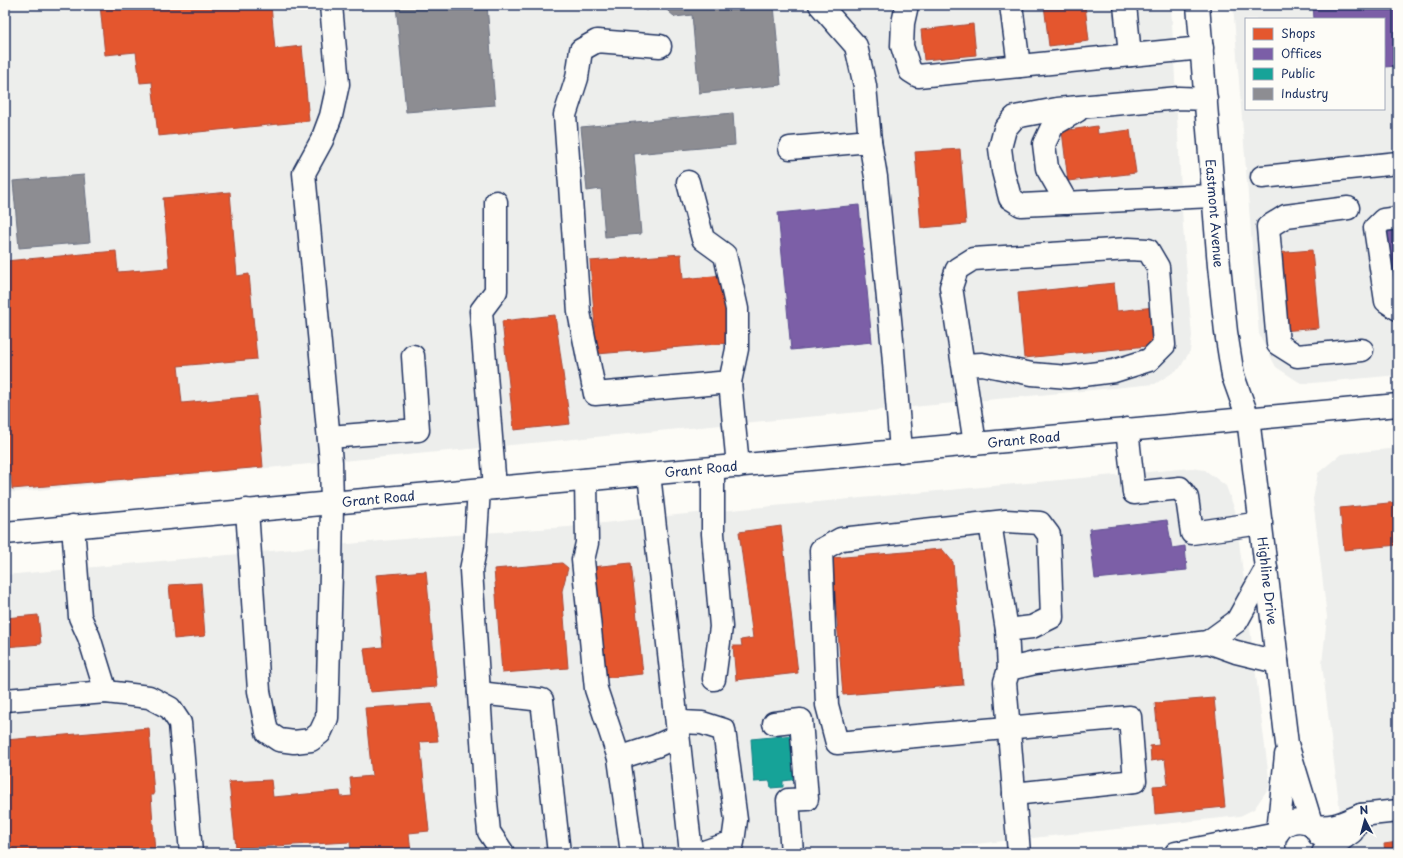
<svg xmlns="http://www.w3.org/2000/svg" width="1403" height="858" font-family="'Playpen Sans',sans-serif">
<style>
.built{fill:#edeeec;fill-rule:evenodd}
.shops{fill:#e4572e;stroke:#a84b3c}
.offices{fill:#7b5ea7;stroke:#5e5091}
.public{fill:#17a398;stroke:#188087}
.industry{fill:#8d8d92;stroke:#6b7182}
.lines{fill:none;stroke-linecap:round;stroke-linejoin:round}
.minor-casing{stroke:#1b2f5e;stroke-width:25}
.major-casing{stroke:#1b2f5e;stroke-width:25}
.minor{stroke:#fdfcf7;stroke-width:22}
.major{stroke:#fdfcf7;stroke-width:22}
.labels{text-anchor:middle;stroke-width:4;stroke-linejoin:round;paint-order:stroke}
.street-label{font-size:13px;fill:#1b2f5e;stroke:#fdfcf7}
</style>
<rect width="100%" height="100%" fill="#fdfcf7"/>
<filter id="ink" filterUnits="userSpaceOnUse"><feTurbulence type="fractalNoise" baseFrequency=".025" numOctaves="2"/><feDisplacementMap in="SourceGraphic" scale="8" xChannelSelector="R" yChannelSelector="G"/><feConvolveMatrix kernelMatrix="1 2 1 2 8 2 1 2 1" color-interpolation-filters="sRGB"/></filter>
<g filter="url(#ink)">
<path class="built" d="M5,5H1171L1183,227L1192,336L1190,351L1180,368L1155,384L5,493Z
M1233,5H1398V375L1302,384L1276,367L1259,334ZM1246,19H1384V109H1246Z
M1398,448V853H1345L1322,664L1327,617L1313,499L1318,473L1341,454Z
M1191,468L1205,470L1226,486L1235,510L1270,786L1254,809L1240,816L890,853H5V575L426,537L568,527L676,515Z"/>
<path class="shops" d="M100,5H271L275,49L302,46L309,121L158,136L152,82L140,83L136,52L105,55Z
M1044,5H1085L1089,41L1049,46Z
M973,24L976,55L924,60L921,30Z
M1097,126L1098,134L1130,130L1136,173L1068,181L1062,131Z
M960,149L966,224L921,228L915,152Z
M230,192L237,276L249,274L257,359L178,366L182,403L257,396L263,467L12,489L11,475L5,476V261L116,251L118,272L169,268L163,198Z
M1312,250L1319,328L1282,331L1275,253Z
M681,254L683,279L723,275L729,343L597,354L590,261Z
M1114,283L1117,311L1155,307L1158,345L1024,358L1018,293Z
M555,315L570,424L514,430L502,321Z
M1398,502V545L1344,550L1340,508Z
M781,526L798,673L736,680L733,646H742L741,640L753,638L739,532Z
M942,549L953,562L963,685L843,695L832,558Z
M562,563L568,568L562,591L568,668L502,673L494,569Z
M631,563L643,674L604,678L592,567Z
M426,571L437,687L370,692L364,649L383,647L376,575Z
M201,583L205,636L174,639L169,585Z
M38,615L41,644L5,647V618Z
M1214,698L1225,807L1155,814L1153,786L1168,785L1165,759L1151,761L1150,746L1159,745L1155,703Z
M432,704L438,741L420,742L429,831L409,833L411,853H351L350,842L236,848L229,782L271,780L273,797L340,791L341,797L352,796L350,778L372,776L365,708Z
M149,728L154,795H151L155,853H5V740Z
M1398,842V853H1385L1384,844Z"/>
<path class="offices" d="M1313,5H1398V66L1384,67V19H1314Z
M859,205L872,342L791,350L778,213Z
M1398,231V287L1390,288L1384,232Z
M1167,520L1172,548L1185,546L1187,570L1095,579L1089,529Z"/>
<path class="public" d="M794,735L798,779L783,781V787L771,788L770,781L754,782L751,739Z"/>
<path class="industry" d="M396,5H487L495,105L406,112Z
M639,5H652L647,11Z
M661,5H774L781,85L699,93L692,15L675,17Z
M733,113L735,145L634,154L641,234L605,237L601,189L587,191L581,127Z
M84,175L90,242L19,248L13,181Z"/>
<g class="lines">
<g class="minor-casing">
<g id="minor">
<path d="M820,5L856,46L865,86L870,141"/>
<path d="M907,5L903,23L902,46L910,71L918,76L1202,48"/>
<path d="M1011,5L1019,66"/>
<path d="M1125,5L1130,55"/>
<path d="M660,46L597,41L581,50L577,78L565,115L579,312L595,394L730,382L738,466"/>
<path d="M1206,99L1179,98L1057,109L1015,117L1005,129L1000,148L1003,171L1010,198L1021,205L1213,196"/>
<path d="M790,148L870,141L876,177L893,350L901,451"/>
<path d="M1262,177L1398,163"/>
<path d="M688,182L703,239L725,255L737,309V349L730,382"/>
<path d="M1067,203L1047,168L1044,144L1053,125L1077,111"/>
<path d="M1348,208L1286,216L1268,227L1278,344L1297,356L1362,350"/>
<path d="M1398,218L1383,220L1375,228L1386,301L1398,309"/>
<path d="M963,365L982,364L1032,374L1068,377L1114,371L1149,360L1164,345L1158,267L1148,250L1129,249L973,259L957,269L951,287L975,444"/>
<path id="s1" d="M1248,418L1287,744L1312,826"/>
<path d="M1127,429L1134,493L1180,488L1187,498L1192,533L1261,523"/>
<path d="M329,437L418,430L413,356"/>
<path d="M713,468V534L721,627L714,679"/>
<path d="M649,474L676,715L682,722L702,723L724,730L736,820L733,842L701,853"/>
<path d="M586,480L587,543L583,560L596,689L619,758L632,853"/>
<path d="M495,488L481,311L496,291V202"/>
<path d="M479,490L475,550L471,570L486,802L489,832L503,853"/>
<path d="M247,510L259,691L267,732L279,740L294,742L311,740L320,733L327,718L331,573L332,503L331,462L304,173L322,140L331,116L338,84L331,5"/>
<path d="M990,523L1007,630"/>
<path d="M1208,642L1237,621L1266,569"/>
<path d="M1009,669L1007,630L1032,627L1052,617L1049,535L1040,523L1006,521L841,539L821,550L827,705L837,743L1130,717L1135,781L1014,794"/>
<path d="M106,692L149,697L170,708L180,723L191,853"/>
<path d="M479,693L542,700L559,853"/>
<path d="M5,700L106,692L89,637L80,617L73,526"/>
<path d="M676,715L691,853"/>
<path d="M774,723L801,720L807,799L788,800L792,853"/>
<path d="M619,758L656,746L678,736"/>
<path d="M1361,815L1398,811"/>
<path d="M1312,826C1335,828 1340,824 1361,815L1352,832L1323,853"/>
<path d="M1278,832L1286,755"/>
<path d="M1019,853L1005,682L1009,669L1035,663L1208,642L1236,652L1277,662"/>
<path d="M1176,853L1277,833"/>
<path d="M1275,853C1267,824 1307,808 1319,835"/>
</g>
</g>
<g class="major-casing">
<g id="major">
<path id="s2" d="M1198,5L1219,266L1226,332L1233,376L1248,418"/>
<path id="s3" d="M5,533L1398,405"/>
</g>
</g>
<use href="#minor" class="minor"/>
<use href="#major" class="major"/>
</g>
</g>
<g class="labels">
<g class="street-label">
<text dy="5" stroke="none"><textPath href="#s2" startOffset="209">Eastmont Avenue</textPath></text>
<text dy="5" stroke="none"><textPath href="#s3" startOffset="1023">Grant Road</textPath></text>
<text dy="5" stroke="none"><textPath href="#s3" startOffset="699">Grant Road</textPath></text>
<text dy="5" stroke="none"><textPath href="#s3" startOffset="375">Grant Road</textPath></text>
<text dy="5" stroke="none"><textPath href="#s1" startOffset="164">Highline Drive</textPath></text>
</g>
</g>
<rect width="1403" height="858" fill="none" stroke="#fdfcf7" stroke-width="20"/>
<rect x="10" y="10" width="1383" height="838" fill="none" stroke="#1b2f5e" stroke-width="1.5" filter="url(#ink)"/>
<rect x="1245" y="18" width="140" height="92" fill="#fdfcf7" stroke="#a3aaba"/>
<rect x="1253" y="28" width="20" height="12" fill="#e4572e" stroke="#a3aaba"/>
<text x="1281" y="38" font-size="12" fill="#1b2f5e">Shops</text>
<rect x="1253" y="48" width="20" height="12" fill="#7b5ea7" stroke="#a3aaba"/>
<text x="1281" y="58" font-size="12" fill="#1b2f5e">Offices</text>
<rect x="1253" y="68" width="20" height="12" fill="#17a398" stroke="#a3aaba"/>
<text x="1281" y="78" font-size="12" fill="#1b2f5e">Public</text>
<rect x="1253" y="88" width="20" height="12" fill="#8d8d92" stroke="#a3aaba"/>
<text x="1281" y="98" font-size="12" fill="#1b2f5e">Industry</text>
<g transform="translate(1365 820) rotate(354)" stroke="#fdfcf7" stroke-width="3" paint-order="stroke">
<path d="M0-3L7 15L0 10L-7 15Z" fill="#1b2f5e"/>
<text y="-6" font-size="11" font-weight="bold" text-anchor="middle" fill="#1b2f5e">N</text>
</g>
</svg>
